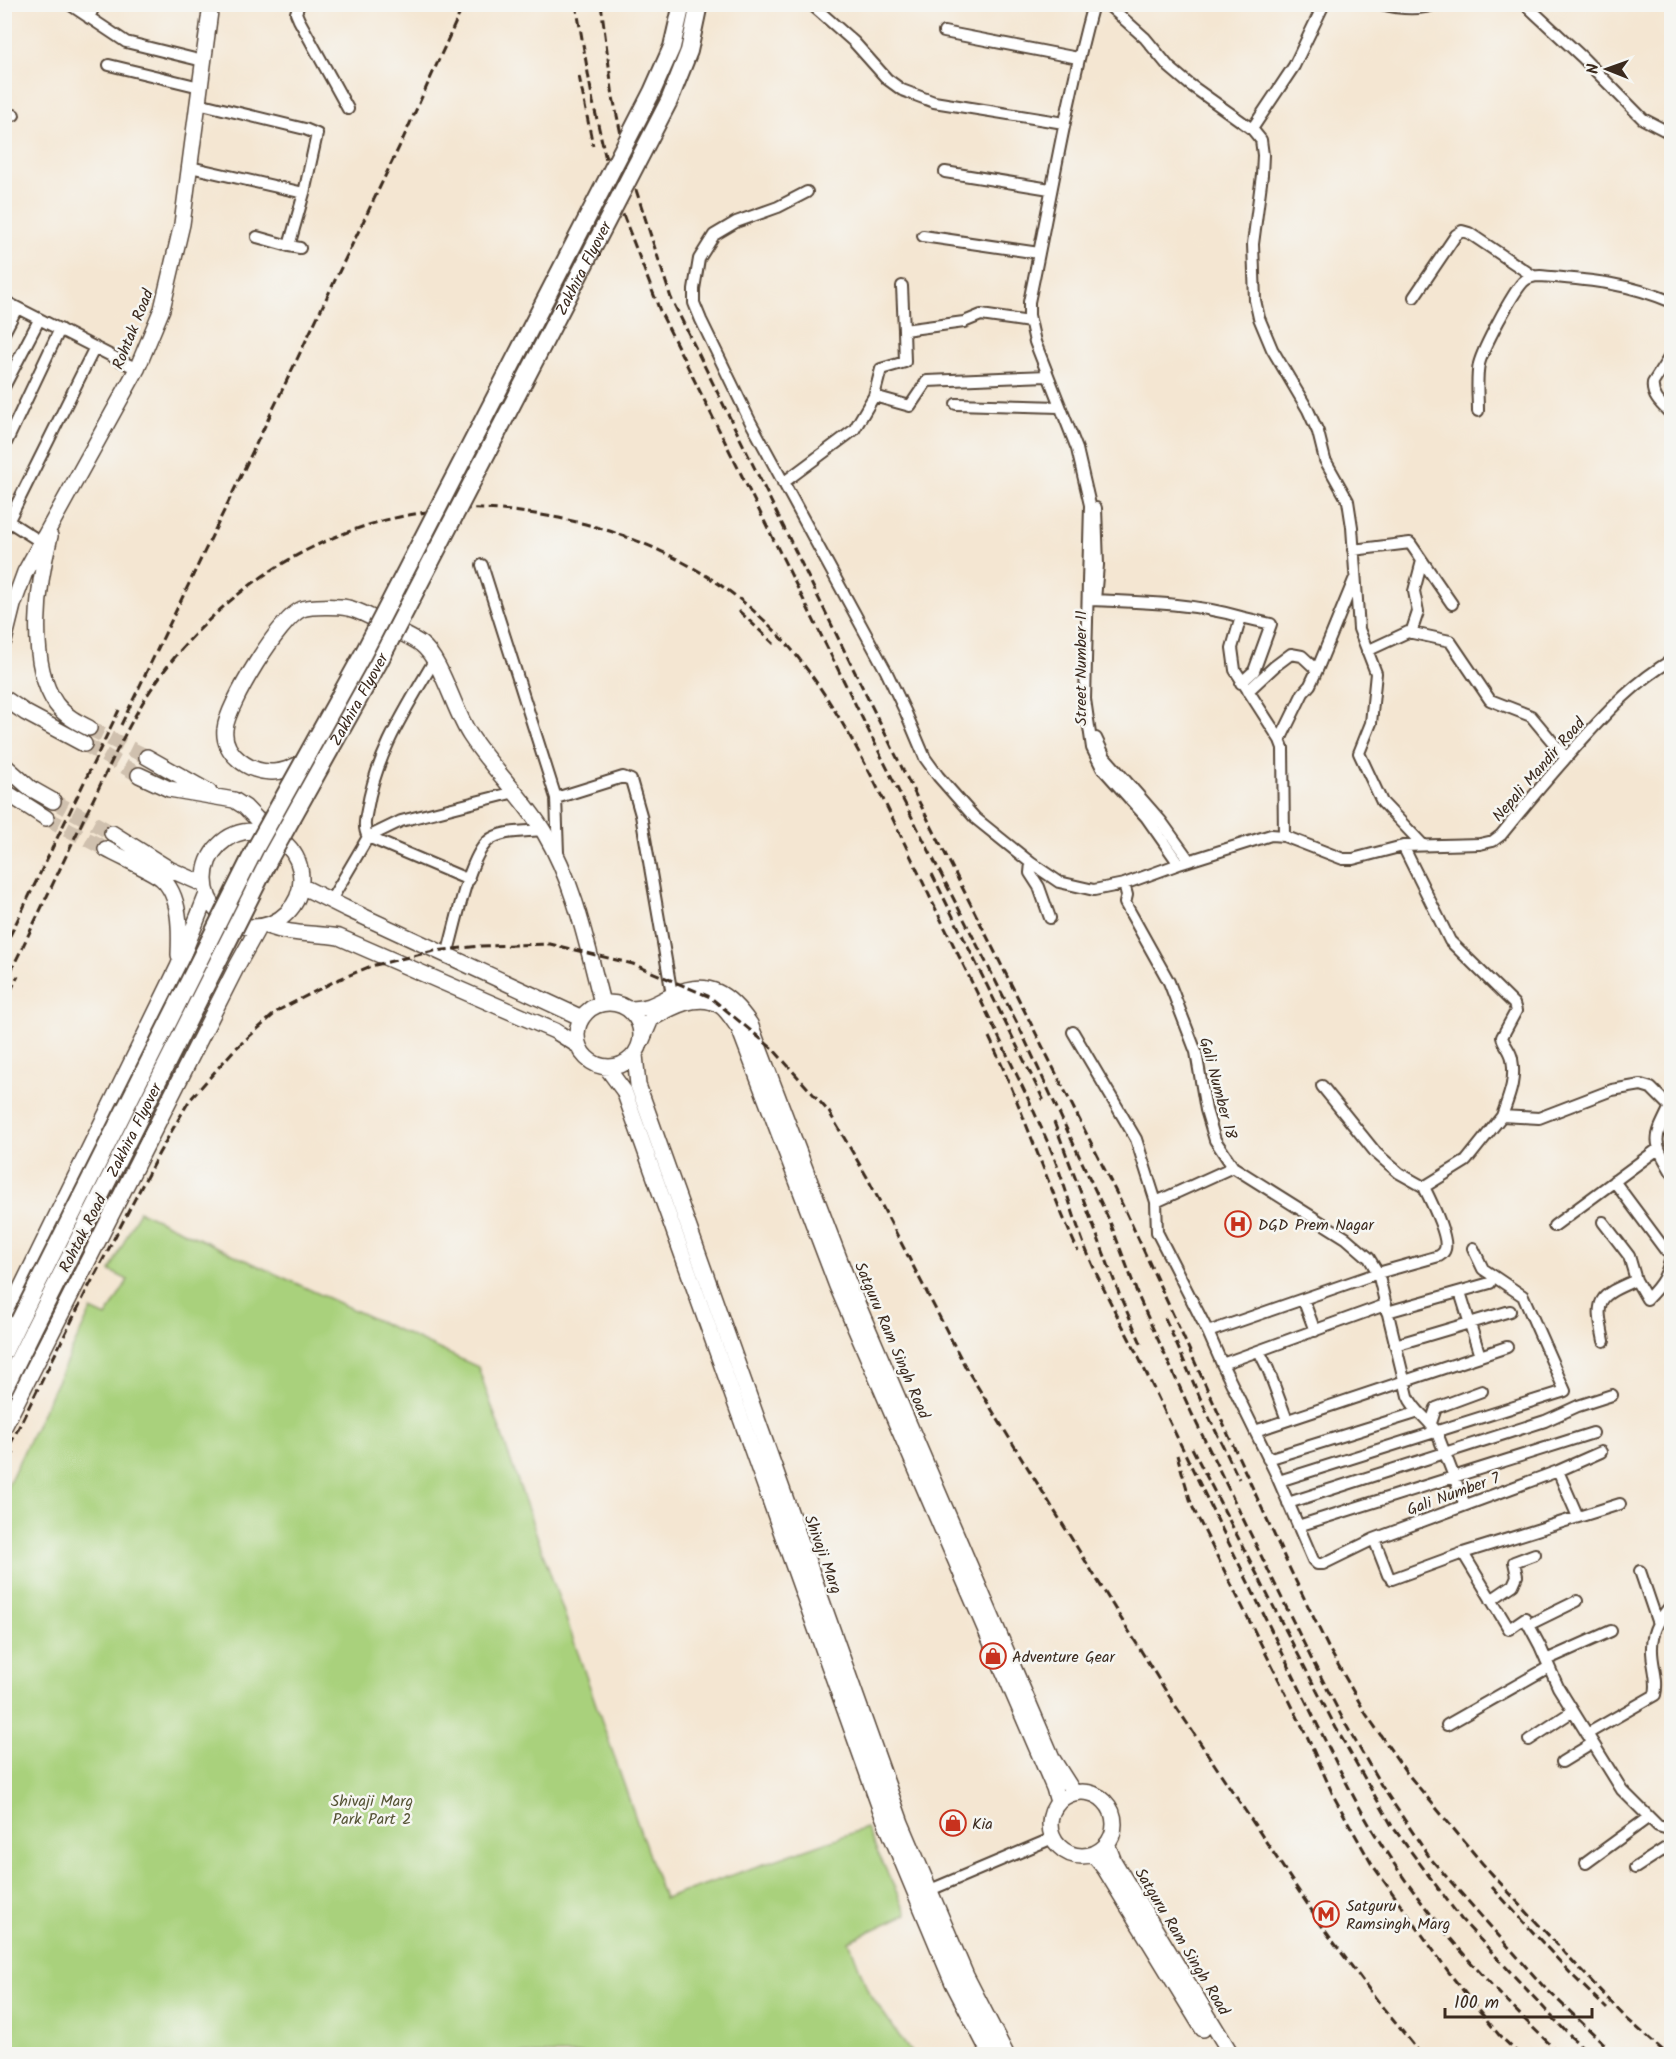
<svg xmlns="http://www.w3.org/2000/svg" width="1676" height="2059" font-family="Kalam,sans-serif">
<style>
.green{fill:#a9d17c;stroke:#727e4d;stroke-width:1.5}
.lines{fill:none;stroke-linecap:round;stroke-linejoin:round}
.secondary-tunnel{stroke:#cfc0ae;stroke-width:15;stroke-dasharray:15 8;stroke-linecap:butt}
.street-casing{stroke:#574639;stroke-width:14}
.secondary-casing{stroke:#574639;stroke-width:18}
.primary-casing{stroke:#574639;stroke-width:20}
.street{stroke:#fff;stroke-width:10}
.secondary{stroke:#fff;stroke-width:15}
.primary{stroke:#fff;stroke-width:16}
.rail{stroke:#3b2a1e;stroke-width:3;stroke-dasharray:9 4.5;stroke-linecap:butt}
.primary-bridge-casing{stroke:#574639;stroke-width:20;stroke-linecap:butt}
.primary-bridge{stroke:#fff;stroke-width:16}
.labels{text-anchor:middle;stroke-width:5;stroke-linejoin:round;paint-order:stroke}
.street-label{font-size:16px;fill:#3b2a1e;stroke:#f6f6f2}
.poi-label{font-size:16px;fill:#3b2a1e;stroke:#f6f6f2;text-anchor:start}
.park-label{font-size:16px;fill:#565436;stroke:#f6f6f2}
</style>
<rect width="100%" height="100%" fill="#f6f6f2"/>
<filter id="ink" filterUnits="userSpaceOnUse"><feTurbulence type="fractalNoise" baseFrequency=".0167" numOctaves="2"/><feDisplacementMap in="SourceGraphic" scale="12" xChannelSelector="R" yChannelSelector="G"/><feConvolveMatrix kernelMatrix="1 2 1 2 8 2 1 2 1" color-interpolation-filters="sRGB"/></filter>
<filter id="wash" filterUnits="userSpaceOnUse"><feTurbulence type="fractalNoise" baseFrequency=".008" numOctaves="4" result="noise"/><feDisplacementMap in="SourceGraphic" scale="24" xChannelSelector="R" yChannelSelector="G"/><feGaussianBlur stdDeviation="1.35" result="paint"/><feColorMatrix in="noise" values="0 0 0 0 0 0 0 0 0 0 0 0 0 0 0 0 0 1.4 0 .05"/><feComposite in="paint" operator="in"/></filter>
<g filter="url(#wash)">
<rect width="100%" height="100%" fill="#f4e6d2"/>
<path class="green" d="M139,1211L478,1367L664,1899L866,1828L907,1914L849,1941L868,1991L912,2054H5V1491L91,1310L106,1317L128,1280L110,1271Z"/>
</g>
<g filter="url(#ink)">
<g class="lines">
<path class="secondary-tunnel" d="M89,728L147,757
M84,744L139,775
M53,801L112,833
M46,818L106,849"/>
<g class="street-casing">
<path id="street" d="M69,4L126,42L203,61
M299,4L296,13L299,20L348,109
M811,4L854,42L887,79L902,90L934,102L1064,123
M1093,4C1066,102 1050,203 1029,302V315L1035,342L1077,449L1090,505L1085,699L1092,748L1102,768L1146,817L1179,864
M1107,4L1145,38L1169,67L1189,84L1252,129L1261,140L1263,155L1262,175L1253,244L1255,300L1259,318L1272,349L1308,410L1318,432L1325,460L1348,501L1352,527L1359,629L1376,673L1371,723L1359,753L1382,802L1423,845
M1306,4L1321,10
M1381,4C1400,9 1418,11 1436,4
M1525,4L1582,57L1643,119L1672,134
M89,18L95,4
M944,32L1078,58
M109,65L200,87
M198,103L305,129L317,134L304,193L289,246L300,248
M4,115H14
M1252,129L1294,66L1324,4
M190,167L304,193
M945,172L1050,189
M807,192L778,207L736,222L714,235L699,259L694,289V303L701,320L750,421L886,671L906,713L925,758L938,776L975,818L1031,863L1059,882L1094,890L1124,884L1179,864L1271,835L1284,836L1343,859H1353L1403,846L1480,844L1493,841L1501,835C1527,803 1554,771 1582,740C1609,710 1636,681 1672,660
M923,236L1039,253
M257,237L289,246
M902,286L904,330L964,322L981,315L1030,322
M1414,297L1456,235L1462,231L1469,233L1533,276
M4,301L137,369
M4,333L17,308
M1672,353L1653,383C1651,397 1663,406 1672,415
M4,387L39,320
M874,396L910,406L927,381L1047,376
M956,404L1059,407
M1478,411C1478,395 1476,379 1479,364C1483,348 1512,294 1523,282C1528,277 1534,276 1540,276C1589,280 1625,282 1672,302
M5,445L60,329
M783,483L854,430L874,396L881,369L905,362L904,330
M5,519L41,542
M4,530L95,347
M1353,550L1410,543L1452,604
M482,565L556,798L558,853
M1091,600C1139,602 1195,603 1241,617L1232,648L1235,670L1280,740L1283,748L1284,836
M1095,600L1098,565L1096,508
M1411,633L1418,612L1414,591L1422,561
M1367,651L1408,632L1450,641L1490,700L1531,716L1566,758
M434,661C406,709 376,754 367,810C365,820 363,828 368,837L469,880
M1241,683L1254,671L1271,624L1241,617
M1248,691L1275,666L1291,654L1302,656L1317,670
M1096,738L1105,757L1161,821L1189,860
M1280,740L1303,693L1310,685L1317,670L1354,580
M556,798L623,777L631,780L641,815L672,995
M1403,846L1450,941L1514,1004L1516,1011L1502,1037C1504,1045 1511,1051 1512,1059C1516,1081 1509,1096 1502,1116L1539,1118L1612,1090L1641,1085L1651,1088L1670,1107L1672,1106
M1031,863L1030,873L1039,887L1050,918
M1124,884L1127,895L1125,903L1169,982L1196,1052L1206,1110L1215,1140L1233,1167L1346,1238L1369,1258L1378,1273L1408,1396C1414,1411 1429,1419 1437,1433L1465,1505
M331,900L368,837L401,821L515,792
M447,955C455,929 468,858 488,841C501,830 526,832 542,830
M1073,1032L1136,1139L1156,1202L1157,1232L1208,1332L1222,1364L1275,1472L1313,1560L1317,1564H1323L1374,1539L1558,1471L1601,1452
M1322,1086L1376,1153L1399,1173L1424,1187L1466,1161L1502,1116
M1670,1107C1653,1141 1653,1140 1672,1173
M1614,1181L1666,1251L1672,1253
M1156,1202L1233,1167
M1603,1222L1629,1256L1636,1280L1647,1299C1663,1283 1667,1275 1672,1253
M1554,1226L1658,1149
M1460,1292L1480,1356
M1303,1299L1315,1331
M1387,1312L1490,1283
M1208,1332L1378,1273L1439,1256C1442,1254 1444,1253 1445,1249C1449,1237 1430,1199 1424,1187
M1604,1341C1595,1298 1597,1297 1636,1280
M1395,1345L1510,1311
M1259,1351L1268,1369L1287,1420
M1222,1364L1385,1305
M1431,1423L1436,1408L1482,1391
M1255,1431L1507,1347
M1268,1459L1419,1412
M1558,1471L1578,1517
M1279,1481L1565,1391L1523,1296L1483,1269L1473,1248
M1288,1503L1545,1421L1578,1406L1612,1395
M1298,1526L1593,1433
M1374,1539L1388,1575L1392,1579L1463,1553L1509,1629L1525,1618L1540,1646L1558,1687L1622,1790L1658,1826L1672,1830
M1463,1553L1620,1504
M1640,1571L1657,1621
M1491,1600L1513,1585L1517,1576L1514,1562L1535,1554
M1528,1625L1577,1601
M1546,1660L1611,1631
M1447,1725L1549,1667
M1587,1734L1655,1695C1659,1678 1651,1664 1652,1647C1652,1629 1661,1617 1672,1604
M1529,1740L1573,1711
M1562,1762L1593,1743
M1586,1863L1649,1817
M1635,1868L1669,1846L1672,1840
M923,1893L1053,1838"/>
</g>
<g class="secondary-casing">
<path id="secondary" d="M50,536C38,583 27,662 56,704C65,716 77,722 89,728
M4,641L13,605L25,572L137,369L162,309L182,224L211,4
M4,698L26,713L84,744
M147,757L209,792
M303,762C293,767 284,772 273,772C250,773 222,754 225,729C227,705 280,618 302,609C312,606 337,606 348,608C362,611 376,620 389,627C399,632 411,637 421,644C442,660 454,711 470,735C492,769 523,797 544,832C575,884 587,945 602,1003
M4,765L30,788L53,801
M139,775L169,789L234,800L245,807L271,834
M4,791L46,818
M205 879a48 48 0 1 1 96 0a48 48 0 1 1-96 0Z
M112,833L171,870L201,883L205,880
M106,849C120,857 149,869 161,878C181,895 180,931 179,955
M301,886L345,908L582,1018
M267,926C291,935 314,933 339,937L555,1031L579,1046
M577 1035a32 32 0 1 1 64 0a32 32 0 1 1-64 0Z
M630,1009C652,1008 654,1004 673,995C709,978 730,995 750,1024L848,1282L1053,1760L1074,1793
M642,1040L651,1019C670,1008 699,991 721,1006C728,1011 734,1022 739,1028L837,1286L1054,1788L1058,1802
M635,1055L638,1085L901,1823L966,1976L1006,2054
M607,1068L624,1091L881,1811L953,1983L990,2054
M4,1323L178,967L207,894
M4,1427L237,966L258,928
M1050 1824a32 32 0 1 1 64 0a32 32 0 1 1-64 0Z
M1107,1844L1114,1862L1231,2054
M1093,1854L1105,1869L1203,2029"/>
</g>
<g class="primary-casing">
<path id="primary" d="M4,1352L19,1321
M4,1389L33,1330"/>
</g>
<use href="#street" class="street"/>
<use href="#secondary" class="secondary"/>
<use href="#primary" class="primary"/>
<path class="rail" d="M576,4L593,102L612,186L660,311L894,782L1019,1027L1110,1222L1139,1298L1192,1414L1311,1658L1346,1725L1381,1785L1430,1858L1543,1986L1615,2054
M601,4L613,97L627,162L671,298L905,774L1126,1212L1288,1565L1328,1647L1366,1714L1406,1772L1482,1863L1524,1909L1626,2018L1667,2054
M579,76L593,146
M739,611L774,644
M121,725L402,141L464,4
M932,874L1045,1103
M4,948L119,710
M4,985C32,928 59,871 86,814C106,774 124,732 148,694C213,593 325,519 447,510C479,507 510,510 541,515C633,529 725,573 787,644C856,725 902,843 950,938C984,1007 1018,1075 1049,1145C1065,1182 1074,1222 1090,1259C1104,1292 1122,1324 1138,1356C1173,1429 1208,1501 1244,1574C1268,1623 1291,1671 1315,1720C1337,1764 1358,1809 1385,1850C1433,1925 1496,1993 1560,2054
M4,1004L18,976
M989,1037C1022,1107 1046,1181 1078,1251
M1054,1122L1120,1296L1143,1348
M1165,1318L1205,1409L1239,1479
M1192,1448L1336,1728L1392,1826L1461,1919L1570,2036L1591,2054
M1177,1455L1192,1506L1307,1736L1334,1797L1371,1863L1453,1978L1499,2035L1519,2054
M4,1457L86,1292L159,1153L189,1101L234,1050L279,1010L335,981L371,966L434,951L481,946L550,944L633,964L710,997L773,1049L829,1112L867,1177L966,1368L1169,1696L1326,1932L1383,2008L1421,2054
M4,1472L15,1450
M1492,1887L1572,1975L1607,2009"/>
<g class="primary-bridge-casing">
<g id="primary-bridge">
<path d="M19,1321L255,849L363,654L652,92L672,47L682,4"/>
<path id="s1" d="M33,1330L270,858L378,664L669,101L689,51L699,4"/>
</g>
</g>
<use href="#primary-bridge" class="primary-bridge"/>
</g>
</g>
<defs>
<g id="hospital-ring" transform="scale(1.35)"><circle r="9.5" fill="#f6f6f2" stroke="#c8321e" stroke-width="1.5"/><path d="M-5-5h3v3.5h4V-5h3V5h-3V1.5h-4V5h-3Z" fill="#c8321e"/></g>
<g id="shop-ring" transform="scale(1.35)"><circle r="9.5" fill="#f6f6f2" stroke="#c8321e" stroke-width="1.5"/><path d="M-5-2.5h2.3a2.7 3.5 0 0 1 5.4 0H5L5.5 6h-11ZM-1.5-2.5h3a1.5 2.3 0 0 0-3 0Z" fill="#c8321e"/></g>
<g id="metro-ring" transform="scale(1.35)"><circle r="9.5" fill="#f6f6f2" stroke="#c8321e" stroke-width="1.5"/><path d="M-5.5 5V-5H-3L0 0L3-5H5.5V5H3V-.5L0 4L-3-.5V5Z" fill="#c8321e"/></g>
</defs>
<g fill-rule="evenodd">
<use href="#hospital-ring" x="1238" y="1224"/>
<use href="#shop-ring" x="993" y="1656"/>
<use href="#shop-ring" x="953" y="1823"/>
<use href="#metro-ring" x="1326" y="1914"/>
</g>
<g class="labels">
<g class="street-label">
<text dy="6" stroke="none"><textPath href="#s1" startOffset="1196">Zakhira Flyover</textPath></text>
<text transform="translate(132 329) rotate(-68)" y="6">Rohtak Road</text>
<text transform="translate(1080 668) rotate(-90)" y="6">Street Number 11</text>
<text dy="6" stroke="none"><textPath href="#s1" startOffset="710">Zakhira Flyover</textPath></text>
<text transform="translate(1538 769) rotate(-49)" y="6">Nepali Mandir Road</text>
<text transform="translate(1219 1088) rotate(75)" y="6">Gali Number 18</text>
<text dy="6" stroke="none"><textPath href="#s1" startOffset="224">Zakhira Flyover</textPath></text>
<text transform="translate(82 1233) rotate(-63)" y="6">Rohtak Road</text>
<text transform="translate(893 1340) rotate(67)" y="6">Satguru Ram Singh Road</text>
<text transform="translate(1453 1493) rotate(-20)" y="6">Gali Number 7</text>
<text transform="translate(824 1554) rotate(70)" y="6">Shivaji Marg</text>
<text transform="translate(1183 1941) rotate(59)" y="6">Satguru Ram Singh Road</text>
</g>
<g class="poi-label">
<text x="1258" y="1230">DGD Prem Nagar</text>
<text x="1012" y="1662">Adventure Gear</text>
<text x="972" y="1829">Kia</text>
<text x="1346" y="1911">Satguru<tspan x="1346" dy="18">Ramsingh Marg</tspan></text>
</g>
<g class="park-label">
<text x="372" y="1806">Shivaji Marg<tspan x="372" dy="18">Park Part 2</tspan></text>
</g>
</g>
<rect width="1676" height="2059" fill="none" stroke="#f6f6f2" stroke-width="24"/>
<g transform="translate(1607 69) rotate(271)" stroke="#f6f6f2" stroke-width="4.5" paint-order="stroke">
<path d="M0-4.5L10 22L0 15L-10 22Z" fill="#3b2a1e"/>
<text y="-9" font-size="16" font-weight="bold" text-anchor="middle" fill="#3b2a1e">N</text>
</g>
<path d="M1445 2008v9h147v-9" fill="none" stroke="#3b2a1e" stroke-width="3"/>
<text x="1454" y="2008" font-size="18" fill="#3b2a1e" stroke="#f6f6f2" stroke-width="4.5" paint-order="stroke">100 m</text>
</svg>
